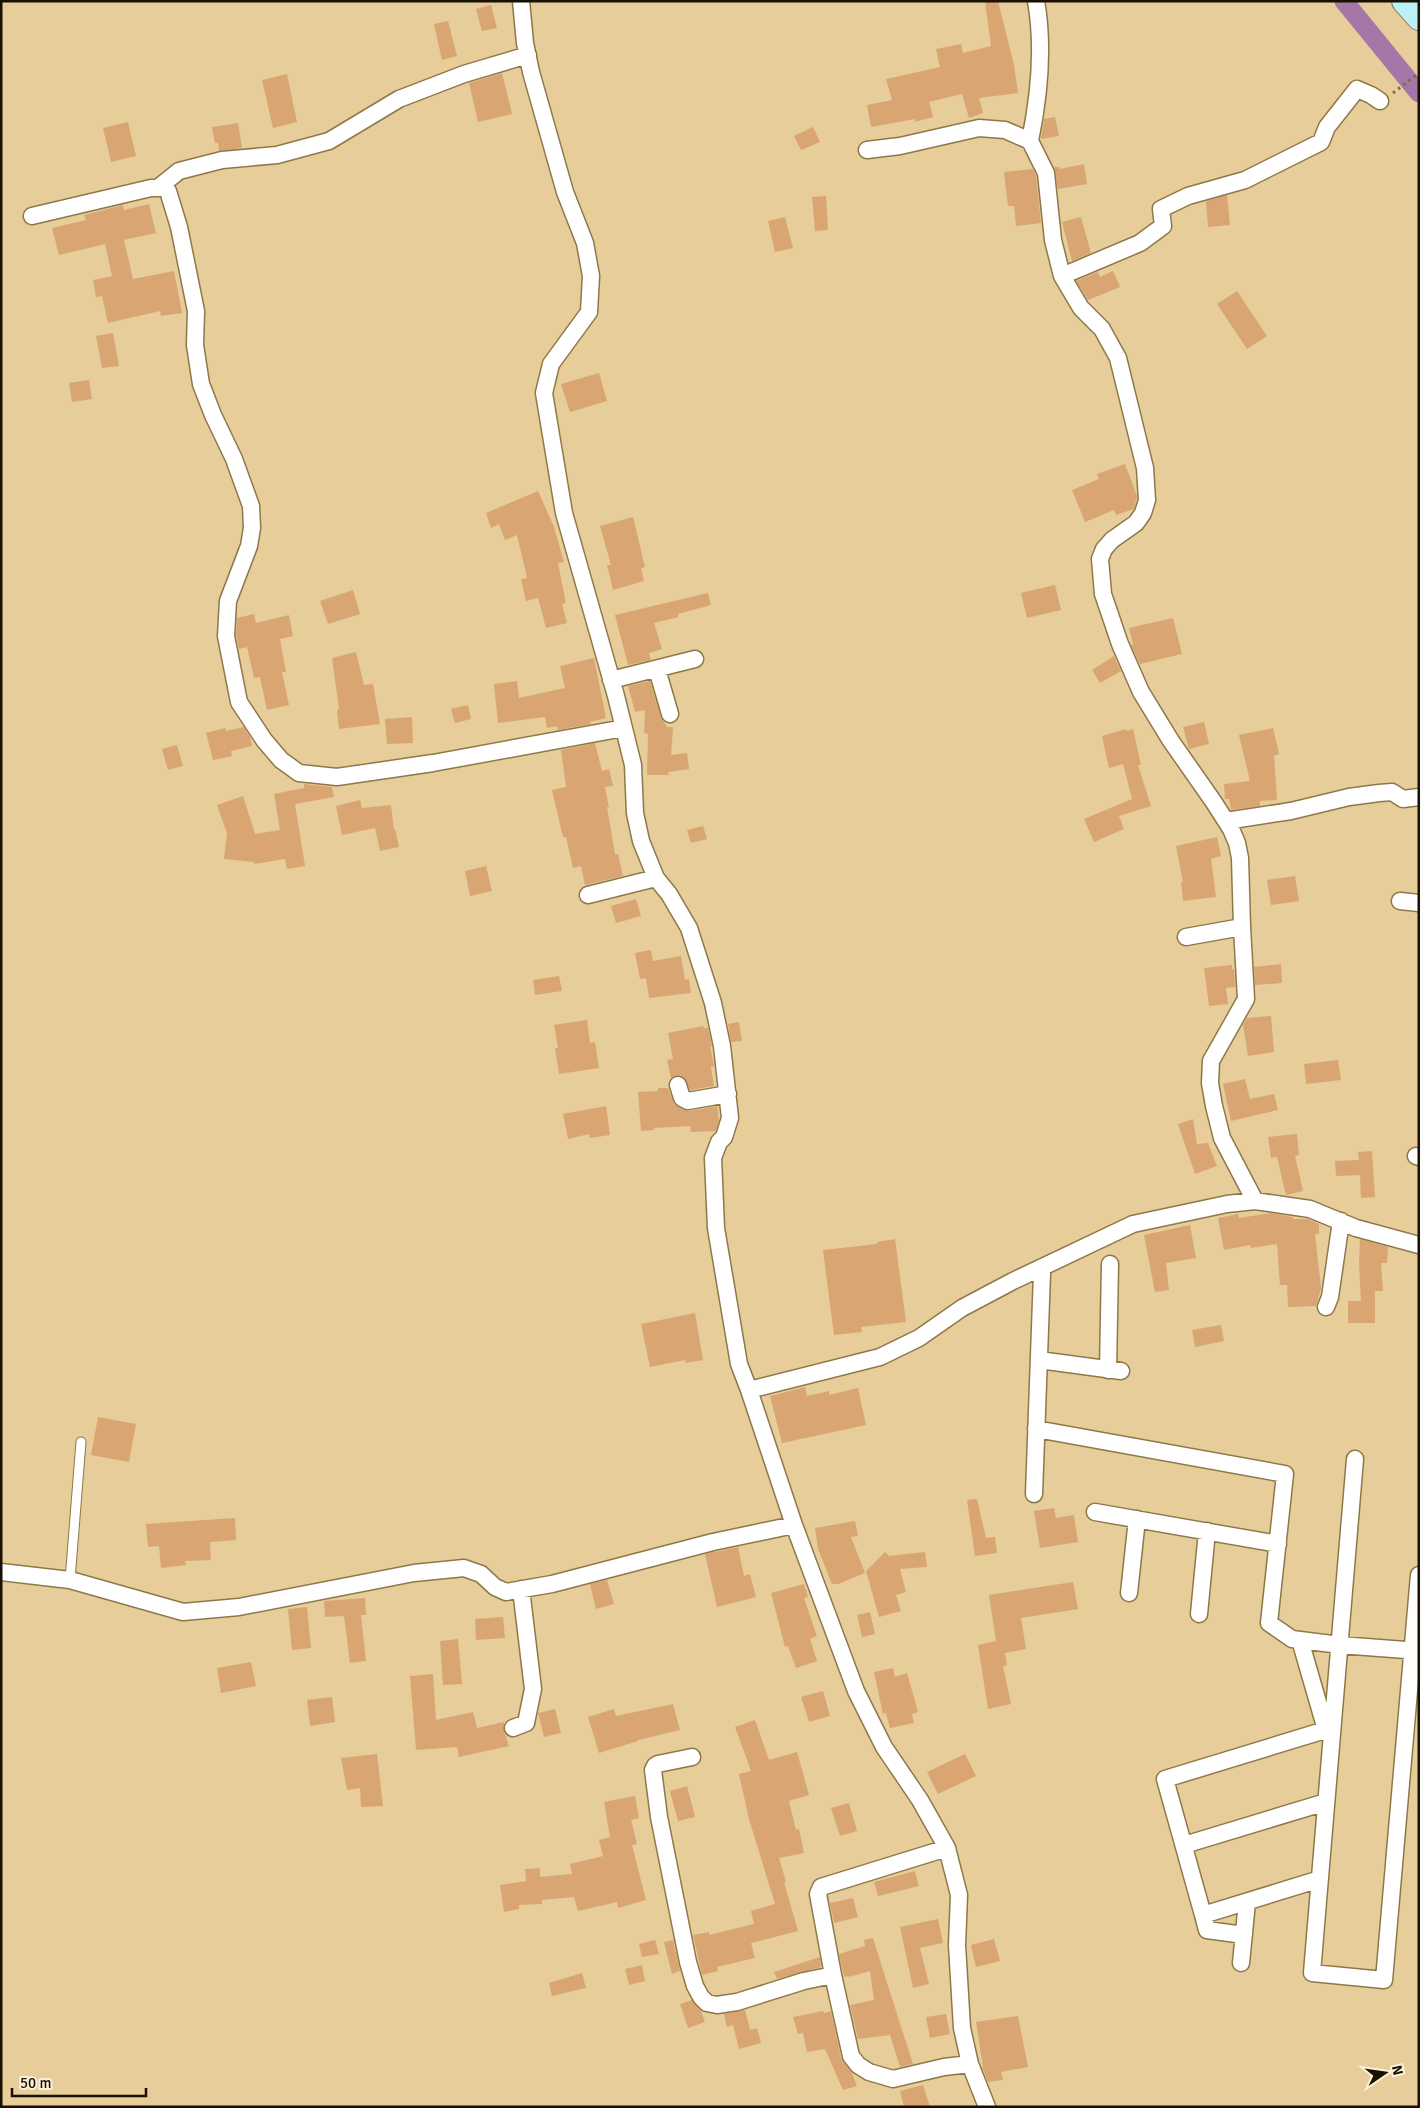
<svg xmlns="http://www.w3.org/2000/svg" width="1420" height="2108" font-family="Signika,sans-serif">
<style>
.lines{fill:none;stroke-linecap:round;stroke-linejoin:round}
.canal{stroke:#a576a7;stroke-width:19}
.building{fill:#d9a573}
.lane-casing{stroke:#8f7848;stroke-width:11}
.street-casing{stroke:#8f7848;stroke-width:19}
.secondary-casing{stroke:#8f7848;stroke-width:26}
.path{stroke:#7b6b4a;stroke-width:3;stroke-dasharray:2.5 4;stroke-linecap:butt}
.lane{stroke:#fff;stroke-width:9}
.street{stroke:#fff;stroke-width:16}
.secondary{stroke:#bbf0f5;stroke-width:24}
</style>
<rect width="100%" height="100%" fill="#e6cd9a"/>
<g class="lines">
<path class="canal" d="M1344,1L1419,93"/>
</g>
<path class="building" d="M985,1H998L1014,65L1018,93L979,98L983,113L969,118L962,94L929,102L933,117L915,122V119L871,127L867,105L892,100L886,79L940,67L936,49L961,44L963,53L991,46Z
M491,5L497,28L482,31L476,9Z
M448,21L457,56L442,60L434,24Z
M502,73L512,114L478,122L469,83Z
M287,74L297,122L273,128L262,80Z
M1055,117L1059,136L1041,139L1044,119Z
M128,122L136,156L111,162L103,128Z
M238,123L242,148L219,151L218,143H215L212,127Z
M813,127L820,142L801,150L794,136Z
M1084,164L1087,184L1058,189L1054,167H1059L1060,169Z
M1033,169L1036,176L1041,223L1016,226L1014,206H1008L1004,172Z
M1227,195L1230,225L1208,227L1206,201Z
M826,196L828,230L815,231L812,197Z
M149,204L156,233L124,240L133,279L174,271L182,313L161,316L160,311L108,323L102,296L96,297L93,280L112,276L105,244L59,255L52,228L86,220L84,215L123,205L124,210Z
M785,217L793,248L775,252L768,221Z
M1081,217L1091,253L1072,261L1062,222Z
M1113,271L1120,287L1088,300L1076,281L1098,272L1100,277Z
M1237,291L1267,336L1247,349L1217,304Z
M113,333L119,366L102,368L96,336Z
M599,373L607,401L570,412L561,384Z
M89,380L92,399L72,402L69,383Z
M1125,464L1137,496L1134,509L1116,515L1114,510L1085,522L1072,490L1099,479L1097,474Z
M538,491L554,527L564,562L558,563L566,603L562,604L567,623L546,628L538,598L526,601L521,579L527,578L517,535L505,540L499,524L491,528L486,513Z
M633,517L645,567L641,568L644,581L613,590L607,565H611L600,526Z
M1055,585L1061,610L1027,618L1021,593Z
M353,590L360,614L328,624L320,601Z
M708,593L711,605L678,614V617L654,623L662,649L649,653L651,660L628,665L615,615Z
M254,614L256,623L289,615L293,636L280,639L286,672H282L289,705L267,710L260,677L254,678L247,647L239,649L236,634L237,618Z
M1173,618L1182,654L1140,664L1131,645L1133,644L1129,628Z
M356,652L364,685L373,684L380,724L339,729L337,710L339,709L332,658Z
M1114,656L1121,671L1100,683L1092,670Z
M594,658L606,718L590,722L591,724L558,730L557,726L547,728L545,717L498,723L494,684L517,681L519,698L565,688L560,666Z
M650,681L661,717L667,727H673L671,755L687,753L689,769L668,772L669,775H647L648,734L644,733L645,710L635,712L628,686Z
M468,705L471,719L455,723L451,709Z
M412,717L413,743L387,744L385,719Z
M1204,722L1209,744L1189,749L1183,727Z
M244,727L250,737L252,746L231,751L232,756L213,760L206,733L225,728L226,731Z
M1273,728L1279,754L1274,756L1277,800L1260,801V806L1231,810L1229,799H1225L1224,784L1250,781L1239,735Z
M1126,729L1127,731L1133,729L1141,765H1138L1151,806L1119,816L1124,829L1094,842L1084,819L1132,799L1123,764L1109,768L1102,736Z
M595,743L602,771L609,769L613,786L605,787L609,807H607L615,854H618L623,876L585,885L581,866L573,868L566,837H563L552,790L566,787L561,750Z
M177,745L183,766L168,770L162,749Z
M304,784L332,787L334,797L295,804L305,866L287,869L285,859L254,864V862L224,859L227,833L217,805L243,796L255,834L280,830L274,794L304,788Z
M360,800L362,808L391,805L394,830L395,829L399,847L380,851L375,828L342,835L336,806Z
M703,826L707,839L691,843L687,830Z
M1217,837L1221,856L1211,859L1216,897L1183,901L1181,882H1183L1176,846Z
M486,866L492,891L470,896L465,871Z
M1295,876L1299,901L1271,905L1267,880Z
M636,899L641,916L616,923L611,906Z
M651,950L653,961L681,956L685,980L689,979L691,993L649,998L646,978L640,979L635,953Z
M1281,964L1282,983L1255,985L1254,967Z
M1232,965V969H1234L1235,987L1226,988L1228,1004L1209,1006L1204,968Z
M559,976L562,991L535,995L533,980Z
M1271,1016L1274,1052L1248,1056L1243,1025L1247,1018Z
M587,1020L590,1043L595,1042L599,1068L559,1074L555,1048H558L554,1025Z
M739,1022L742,1041L731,1042L728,1024Z
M703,1026L704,1028H708L712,1046H710L714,1066L711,1067L714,1086L690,1090L684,1077L680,1075L671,1078L667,1060L673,1059L668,1033Z
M1338,1060L1341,1080L1306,1084L1304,1064Z
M1245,1079L1250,1099L1274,1094L1278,1110L1231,1121L1223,1084Z
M658,1088H668L674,1104L684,1110L690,1111L717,1106L719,1120L716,1131L691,1132L690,1126L654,1128V1130L641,1131L638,1092L658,1091Z
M606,1106L610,1135L590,1138L589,1134L568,1139L563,1114Z
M1193,1119L1197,1144L1208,1143L1217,1166L1195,1174L1178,1124Z
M1297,1134L1299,1155L1295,1156L1303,1191L1286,1195L1277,1157L1271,1158L1268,1137Z
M1372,1151L1375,1197L1361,1198L1360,1175L1336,1176L1335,1161L1359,1160L1358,1152Z
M1271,1213L1293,1217V1219H1308L1319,1224V1234H1315L1321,1288L1316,1306L1288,1307L1287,1285H1280L1277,1244L1251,1248L1250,1245L1224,1250L1218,1218L1238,1214L1239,1218Z
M1190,1225L1196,1258L1166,1263L1169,1290L1155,1292L1144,1235Z
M895,1239L906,1322L861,1327L862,1332L834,1335L823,1250L877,1244V1242Z
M1360,1239L1388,1247L1387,1263H1381L1383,1291H1375V1323H1348V1301H1361L1359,1264Z
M695,1313L703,1360L685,1363V1360L650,1367L641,1324Z
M1221,1325L1224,1341L1195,1347L1192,1330Z
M805,1387L807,1396L829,1391V1395L858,1388L866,1425L782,1443L770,1396Z
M98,1417L136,1424L129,1462L91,1455Z
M977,1499L986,1538L995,1537L997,1553L975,1556L967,1500Z
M1054,1508L1056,1518L1074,1515L1078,1542L1040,1548L1034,1511Z
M235,1518L236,1540L210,1542L211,1560L185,1561L186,1565L161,1568L159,1546L148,1547L146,1524Z
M855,1521L858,1536L851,1537L865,1573L838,1584H832L818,1549L815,1528Z
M738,1547L744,1576L750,1574L756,1597L717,1607L705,1554Z
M885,1552L889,1556L925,1552L927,1567L900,1569L906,1592L896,1595L901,1611L879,1617L866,1571Z
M607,1580L614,1604L596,1609L590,1584Z
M1073,1582L1078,1609L1021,1618L1026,1649L1005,1653L1007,1665L1003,1666L1011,1704L988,1709L978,1645L996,1641L989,1595Z
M804,1584L808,1597L804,1598L817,1636L810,1639L817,1661L796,1668L788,1646L785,1647L771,1593Z
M365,1598L366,1615H361L366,1661L350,1663L344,1616L325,1617L324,1601Z
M307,1607L311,1648L292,1650L288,1609Z
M870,1612L875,1634L862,1637L857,1615Z
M503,1617L505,1638L476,1640L475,1619Z
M458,1639L462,1684L443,1685L440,1641Z
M251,1662L256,1686L221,1693L217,1668Z
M893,1668L895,1677L907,1673L918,1712L912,1714L914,1723L890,1728L886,1713L883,1714L874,1672Z
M433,1674L436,1720L473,1712L477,1728L504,1722V1731L509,1746L459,1757L457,1747L416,1750L410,1676Z
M823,1691L830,1716L809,1722L801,1697Z
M332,1697L335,1722L310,1726L307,1700Z
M673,1704L680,1730L638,1740V1741L599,1753L588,1717L614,1709L616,1716Z
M555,1709L561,1733L544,1737L538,1713Z
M755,1720L769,1760L797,1752L809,1795L789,1801L796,1830L799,1829L804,1853L779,1858L786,1882H784L798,1931L751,1943L755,1958L717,1967L718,1971L702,1975L693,1935L709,1932V1935L754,1924L751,1911L775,1904L749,1819L739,1774L751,1771L735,1727Z
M377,1754L383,1806L361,1807L360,1788L347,1790L341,1758Z
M965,1754L976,1776L938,1794L927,1772Z
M687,1786L695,1817L678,1821L670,1791Z
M635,1796L639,1818L631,1820L637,1844L632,1845L646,1900L618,1908L617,1902L578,1911L574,1897L542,1900V1904L519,1905V1909L504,1912L500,1885L526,1881L525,1869L540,1868V1877L572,1874L570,1864L603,1856L599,1840L610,1837L604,1802Z
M849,1803L857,1831L840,1836L831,1808Z
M915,1871L919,1886L878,1896L874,1882Z
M853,1898L858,1917L834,1923L830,1903Z
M938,1919L943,1943L920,1948L929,1984L913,1988L900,1927Z
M873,1938L882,1967L913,2064L900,2067L890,2035L858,2039L850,2005L874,2000L870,1971L849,1977V1976L844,1977L839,1954L865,1946L864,1940Z
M994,1939L1000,1961L976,1967L971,1945Z
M655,1940L659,1954L642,1957L639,1944Z
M673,1940L680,1971L672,1974L664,1942Z
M820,1957L821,1967L777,1979L774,1972Z
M642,1965L645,1981L629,1985L625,1969Z
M582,1973L586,1988L552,1996L549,1983Z
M692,2000L701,2011L705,2022L688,2028L680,2004Z
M745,2010L750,2030L757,2028L761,2043L739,2049L733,2025L727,2027L724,2014Z
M823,2011L824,2013L831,2011L841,2058L852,2073L857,2086L843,2090L825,2049L807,2052L803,2033L798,2034L793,2017Z
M946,2014L950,2034L930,2038L926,2017Z
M1018,2016L1028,2067L1001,2072L1003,2080L988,2082L982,2067H983L976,2022Z
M923,2085L930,2107H904L900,2091Z"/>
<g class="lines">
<g class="lane-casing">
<path id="lane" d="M70,1580L81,1442"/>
</g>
<g class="street-casing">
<path id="street" d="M521,1L525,43L531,72L565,192L585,243L591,276L589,312L551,364L544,393L564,513L616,696L633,765L635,813L641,841L656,878L669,894L689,928L713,1003L722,1046L730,1118L724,1137L719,1142L713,1158L716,1228L739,1364L749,1390L794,1525L856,1691L884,1747L920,1800L947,1848L959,1895L957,1945L962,2028L970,2064L987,2107
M1030,141C1039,97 1044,46 1036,1
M867,150L900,146L979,128L1005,130L1030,141L1046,173L1053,240L1062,276L1081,308L1102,329L1118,358L1145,468L1147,500L1143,513L1136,523L1112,540L1104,549L1100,559L1103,594L1120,644L1141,692L1171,741L1213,801L1231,829L1237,843L1240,858L1242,927L1246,999L1211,1061L1210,1083L1214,1106L1222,1138L1255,1201
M159,187L179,171L222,160L277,155L329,141L399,99L464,74L528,55
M32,216L151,188H163L168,191L179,227L196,311L195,345L201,384L213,415L234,459L251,506L252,528L249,546L228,601L226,636L239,702L264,740L281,760L299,773L337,777L433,763L624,728
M1062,276L1140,243L1163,226L1161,209L1188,196L1245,180L1321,142L1327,127L1357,89L1371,95L1380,101
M657,669L670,714
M611,680L695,659
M1226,821L1291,811L1349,797L1379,793L1392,792L1403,799L1419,797
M588,895L656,878
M1400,901L1419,903
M1186,937L1242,927
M678,1085L682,1098L688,1101L728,1094
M1416,1156L1419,1157
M1326,1307L1330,1297L1341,1221
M1039,1360L1121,1371
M1108,1370L1110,1264
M749,1390L880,1357L919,1338L962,1308L1013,1281L1133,1224L1227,1204L1255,1201L1310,1209L1356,1228L1419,1245
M1036,1429L1285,1474L1269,1623L1292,1639L1340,1645L1419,1651
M1355,1459L1312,1973L1384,1980L1419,1575
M1034,1494L1042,1273
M1095,1512L1278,1544
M1,1572L70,1580L183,1612L239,1607L414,1573L464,1568L481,1574L495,1587L506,1592L552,1584L713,1542L794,1525
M1129,1593L1137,1519
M1199,1614L1207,1531
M1300,1640L1326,1730
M513,1728L526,1723L533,1689L521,1589
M692,1757L658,1764L655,1766L653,1770L659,1817L688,1962L695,1986L701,1997L707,2003L717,2005L737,2002L804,1981L833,1975L851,2056L858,2065L869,2072L893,2079L944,2067L970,2064
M1184,1845L1326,1802
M1320,1879L1203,1915L1165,1779L1332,1728
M1203,1915L1207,1930L1244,1935
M1241,1963L1247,1902
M833,1975L818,1894L821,1887L947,1848"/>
</g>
<g class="secondary-casing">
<path id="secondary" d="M1404,1L1419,18"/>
</g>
<path class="path" d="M1393,93L1419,73"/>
<use href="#lane" class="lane"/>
<use href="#street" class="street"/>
<use href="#secondary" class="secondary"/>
</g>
<rect width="1420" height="2108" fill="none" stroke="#191000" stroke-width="5"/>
<g transform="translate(1385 2073) rotate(77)" stroke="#fcf0d6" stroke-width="4" paint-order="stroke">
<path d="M0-4L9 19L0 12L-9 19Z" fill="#191000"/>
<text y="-8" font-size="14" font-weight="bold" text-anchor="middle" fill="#191000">N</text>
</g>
<path d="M12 2088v8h134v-8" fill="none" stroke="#191000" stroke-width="2.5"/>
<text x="20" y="2088" font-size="15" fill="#191000" stroke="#fcf0d6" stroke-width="4" paint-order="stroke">50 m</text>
</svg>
